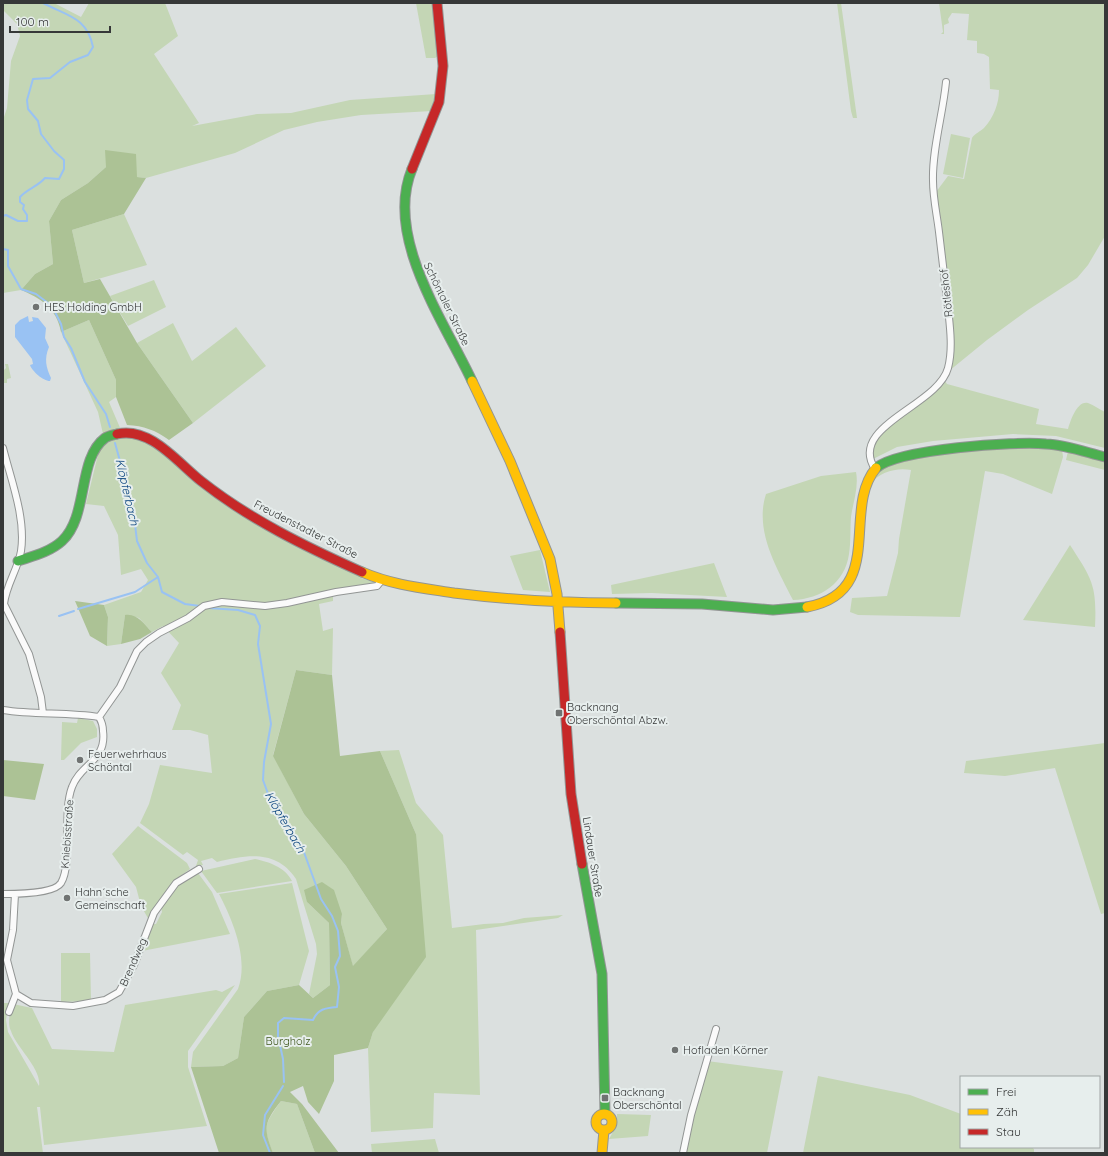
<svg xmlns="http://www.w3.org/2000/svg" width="1108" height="1156" font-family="Quicksand,sans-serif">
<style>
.green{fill:#c4d6b5}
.forest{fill:#acc295}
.water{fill:#99c2f3}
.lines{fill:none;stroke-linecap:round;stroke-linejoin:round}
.stream{stroke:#99c2f3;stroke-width:2}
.street-casing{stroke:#929594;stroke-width:8}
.fast-casing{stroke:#929594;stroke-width:11}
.slow-casing{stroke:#929594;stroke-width:11}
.jam-casing{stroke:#929594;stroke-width:11}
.street{stroke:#fafafa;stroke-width:6}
.fast{stroke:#4caf50;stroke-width:9}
.slow{stroke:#ffc107;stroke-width:9}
.jam{stroke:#c62828;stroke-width:9}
.poi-dot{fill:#707372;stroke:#e7eeed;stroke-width:1.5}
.labels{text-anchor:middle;stroke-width:4;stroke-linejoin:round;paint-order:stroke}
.street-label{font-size:11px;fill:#363838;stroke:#e7eeed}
.poi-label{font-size:11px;fill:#363838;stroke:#e7eeed;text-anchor:start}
.park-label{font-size:11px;fill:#415920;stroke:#e7eeed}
.water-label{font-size:12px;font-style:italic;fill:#003d7a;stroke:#e7eeed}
</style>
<rect width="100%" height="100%" fill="#dbe0df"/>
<path class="green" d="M3,3H54L81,17L89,3H165L178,36L154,54L199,123L192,126L257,114L291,113L350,100L436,94L432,111L361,115L317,122L284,130L235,153L146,178L137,177L106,167L88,183L61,200L49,221L53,264L35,274L21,290L3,293V120L7,108L11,61L20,36L17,24L3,10Z
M416,3H433L438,56L435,58H426Z
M837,3H841L857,118H853L851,111Z
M939,3L1105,4V236L1088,265L1077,278L1028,310L987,340L949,371L952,364H951L950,307L936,192L948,176L964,179L972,138C975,133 980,132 984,128C994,117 999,103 999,90L990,89L989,57L984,54L977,53V41L967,40L969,14L952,13L948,19L949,23L944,25V34H941L943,32Z
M951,134L970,138L963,178L943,174Z
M124,214L147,265L84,283L72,230Z
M154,280L166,307L128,326L110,296Z
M89,320L116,380V397L109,402L124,437C159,439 179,472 208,489C258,520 311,546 363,575L361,578L374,582L373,584L333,590V601L319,604L323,631L333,628L332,675L296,670L273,755L304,814L346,866L387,929L353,967L341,923L342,914L307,902L329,923L330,985L313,998L309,994L317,954L316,944L296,879C276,849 247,855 217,862L212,858L201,861L203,865L196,866L198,860L187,852L183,855L140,823L149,804L160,765L212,773L208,735L190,730H172L181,705L161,673L179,643L163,626L152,632L139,618L125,615L121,644L107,646L108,617L104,605L141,592L148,580L141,569L121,575L118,535L104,506L86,504L103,434L98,412L61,332Z
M173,323L192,361L236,327L266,366L193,423L137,343Z
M5,364H8L11,378L7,379V383H3V371L6,368Z
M945,381L947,384L1039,409L1036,424L1068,429C1070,422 1077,400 1088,403C1094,405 1100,410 1105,412V448L1056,436L1013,434L933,441L897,447L873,459C867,425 928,406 945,381Z
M1024,445L1062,449L1063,457L1052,494L1003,474L985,471L960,617L858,615L850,612L852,598L887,596L898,553L899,539L911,470C897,467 880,472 871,483L879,470L899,458Z
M1068,451L1105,460V470L1066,460Z
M856,472C859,487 853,502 851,517C850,529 851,542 849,554C845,583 821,599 793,600C777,568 754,531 766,494L821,476Z
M1070,545C1092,579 1097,585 1095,627L1023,620Z
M540,550L550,592L523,590L510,556Z
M714,563L727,597L652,593L612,594L611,585Z
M78,718L93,721L97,729V737L81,743L64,760H61L62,722L77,723Z
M1105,743V913L1101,914L1055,768L1005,776L964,773L966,761Z
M399,750L416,803L443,835L452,928L484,924L503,923L524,918L563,915L558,918L476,930L480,1095L434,1093L433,1128L371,1132L368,1048L373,1032L416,834L380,751Z
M138,826L187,863L190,869L175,880L149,920L141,906L136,887L112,854Z
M255,859C269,862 285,867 292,881L217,893L201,871Z
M198,873L212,892L230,934L142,951L153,924H156L162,912L161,907L177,884Z
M292,883L309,951L299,985L267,991L244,1017L238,1058L223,1066L191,1067L193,1052L238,989C249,959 233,921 219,894Z
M61,953H90L91,1001L61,1002Z
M235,985L188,1051V1067L207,1126L44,1145L40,1107H37L43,1153H3V1003H9L6,1020L8,1032L39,1086C42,1069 16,1047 11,1031C7,1023 10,1012 13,1004L32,1008L52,1049L114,1052L125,1005L216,990L222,992Z
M707,1061L783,1071L767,1153H685Z
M818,1076L910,1095L961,1114V1147H1031L1034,1149V1153H803Z
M281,1101L297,1104L315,1153H273C262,1126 265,1124 281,1101Z
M617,1114L651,1115L648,1136L609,1139L617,1125Z
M435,1139L439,1153H372L371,1144Z"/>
<path class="forest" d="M105,150L136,154L137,177L146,178L124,214L72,230L84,283L100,279L137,343L193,423L169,440C155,430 144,426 127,425L116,397V380L89,320L61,332C57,309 41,298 21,290L35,274L53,264L49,221L61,200L88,183L106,167Z
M75,601L104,605L108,617L107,646L90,636Z
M125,615C137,613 144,624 152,632L140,639L121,644Z
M296,670L332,675L340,756L380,751L416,834L426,957L373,1032L368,1048L334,1055V1081L319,1114L308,1102L303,1086L290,1092L302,1104L339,1153H315L297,1104L281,1101C264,1123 263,1127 273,1153H219L191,1067L223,1066L238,1058L244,1017L267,991L299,985L313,998L330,985L329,923L307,902L304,890L322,882L334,890L342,914L341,923L353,966L387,929L346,866L304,814L273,756Z
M3,760L44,764L35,800L3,796Z"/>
<path class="water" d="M28,316L29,322L33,321L32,317L38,318L46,328L45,338L49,347C44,359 46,367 51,378L50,381C43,381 32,371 30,365L33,364L32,359L15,337V325L20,320Z"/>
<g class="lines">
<path class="stream" d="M3,216L6,215L18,221H27V215L23,209L24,205L20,202V197C27,189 37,187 45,178L59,179L64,169V160L54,151L41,134L38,121L28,109L27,100L33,79L50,78L70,62L88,55L93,47C87,17 67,16 43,3
M3,249L8,250V266L21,289L36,294L52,306L61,324L64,337L71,348L85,382L106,414L110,427
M115,443L133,508L137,541L147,563L158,577L162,592L185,604L200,606
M208,608L238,610L255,615L260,626L258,644L271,724L264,762L263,780L271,802L287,827L301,844L321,899L332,916L338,931L340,956L335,967L339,987L337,1007C325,1008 318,1009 313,1020L284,1018L278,1023V1036L283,1059L284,1082
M78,609L135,592L158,577
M59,616L74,611
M270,1153L263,1135L265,1115L283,1086"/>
<g class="street-casing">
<path id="street" d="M3,448C11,480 26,518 21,551C18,569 6,585 4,604L29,654L41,697L43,713
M875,469C847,426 938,406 948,368C953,349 950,327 948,308C945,282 942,257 939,232C937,215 933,198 933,181C932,149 943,114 946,82
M3,710C35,715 67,712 99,717C102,722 103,726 103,731C107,761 80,764 72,787C62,813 73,863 61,883C54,894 16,894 3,894
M99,717L120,687L137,651L146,642L159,633L188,618L204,606L222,602L265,606L287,603L336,592L377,586L382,580
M16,994L31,1003L73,1006L105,1000L119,992L134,965L154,913L176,883L199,869
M9,1012L16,994L7,960L13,930L15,894
M683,1153L691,1115L716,1029"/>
</g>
<g class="fast-casing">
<path id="fast" d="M412,169C384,237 444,321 472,381
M876,468C898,449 1015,441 1046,444C1066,445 1085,452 1105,457
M18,561C33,556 50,552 62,541C89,516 77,459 105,438C108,436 113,435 117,434
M616,603L702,604L773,610L807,607
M582,864L602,974L605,1113"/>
</g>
<g class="slow-casing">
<path id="slow" d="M472,381L510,461L550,559L557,594L560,632
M362,572C392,585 422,588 454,593C510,600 560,603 616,603
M807,607C887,592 841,510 876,468
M596 1122a8 8 0 1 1 16 0a8 8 0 1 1-16 0Z
M602,1153L604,1130"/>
</g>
<g class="jam-casing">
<path id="jam" d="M412,169L439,102L443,66L437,3
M117,434C150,426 178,463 201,481C249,519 306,547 362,572
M560,632L571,794L582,864"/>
</g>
<use href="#street" class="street"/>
<use href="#fast" class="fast"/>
<use href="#slow" class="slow"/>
<use href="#jam" class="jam"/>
</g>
<g class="poi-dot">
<circle cx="36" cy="307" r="4"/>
<rect x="555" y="709" width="8" height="8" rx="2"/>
<circle cx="80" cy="760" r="4"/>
<circle cx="67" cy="898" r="4"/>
<circle cx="675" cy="1050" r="4"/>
<rect x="601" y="1094" width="8" height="8" rx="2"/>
</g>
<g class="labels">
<g class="street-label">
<text transform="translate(946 293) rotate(-96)" y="4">Rötleshof</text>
<text transform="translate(447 304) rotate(64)" y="4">Schöntaler Straße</text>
<text transform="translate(306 529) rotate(27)" y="4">Freudenstadter Straße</text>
<text transform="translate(67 834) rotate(-86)" y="4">Kniebisstraße</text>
<text transform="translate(593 857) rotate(81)" y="4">Lindauer Straße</text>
<text transform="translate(133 962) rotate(-66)" y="4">Brendweg</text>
</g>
<g class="poi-label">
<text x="44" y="311">HES Holding GmbH</text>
<text x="567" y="711">Backnang<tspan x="567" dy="13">Oberschöntal Abzw.</tspan></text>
<text x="88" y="758">Feuerwehrhaus<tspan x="88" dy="13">Schöntal</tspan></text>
<text x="75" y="896">Hahn´sche<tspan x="75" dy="13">Gemeinschaft</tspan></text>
<text x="683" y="1054">Hofladen Körner</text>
<text x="613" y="1096">Backnang<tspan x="613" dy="13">Oberschöntal</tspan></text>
</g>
<g class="park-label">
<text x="288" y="1045">Burgholz</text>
</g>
<g class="water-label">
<text transform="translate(127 492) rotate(77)" y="4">Klöpferbach</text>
<text transform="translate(285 822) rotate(60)" y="4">Klöpferbach</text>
</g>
</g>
<rect width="1108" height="1156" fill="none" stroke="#363838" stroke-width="8"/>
<rect x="960" y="1076" width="140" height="72" fill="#e7eeed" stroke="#a0a5a5"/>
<rect x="968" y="1089" width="20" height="6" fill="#4caf50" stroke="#a0a5a5"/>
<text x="996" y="1096" font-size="12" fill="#363838">Frei</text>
<rect x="968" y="1109" width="20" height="6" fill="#ffc107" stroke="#a0a5a5"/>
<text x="996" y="1116" font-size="12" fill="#363838">Zäh</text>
<rect x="968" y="1129" width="20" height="6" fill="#c62828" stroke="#a0a5a5"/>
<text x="996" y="1136" font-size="12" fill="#363838">Stau</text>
<path d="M10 26v6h100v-6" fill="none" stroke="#363838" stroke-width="2"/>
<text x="16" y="26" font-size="12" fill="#363838" stroke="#e7eeed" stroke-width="3" paint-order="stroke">100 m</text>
</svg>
